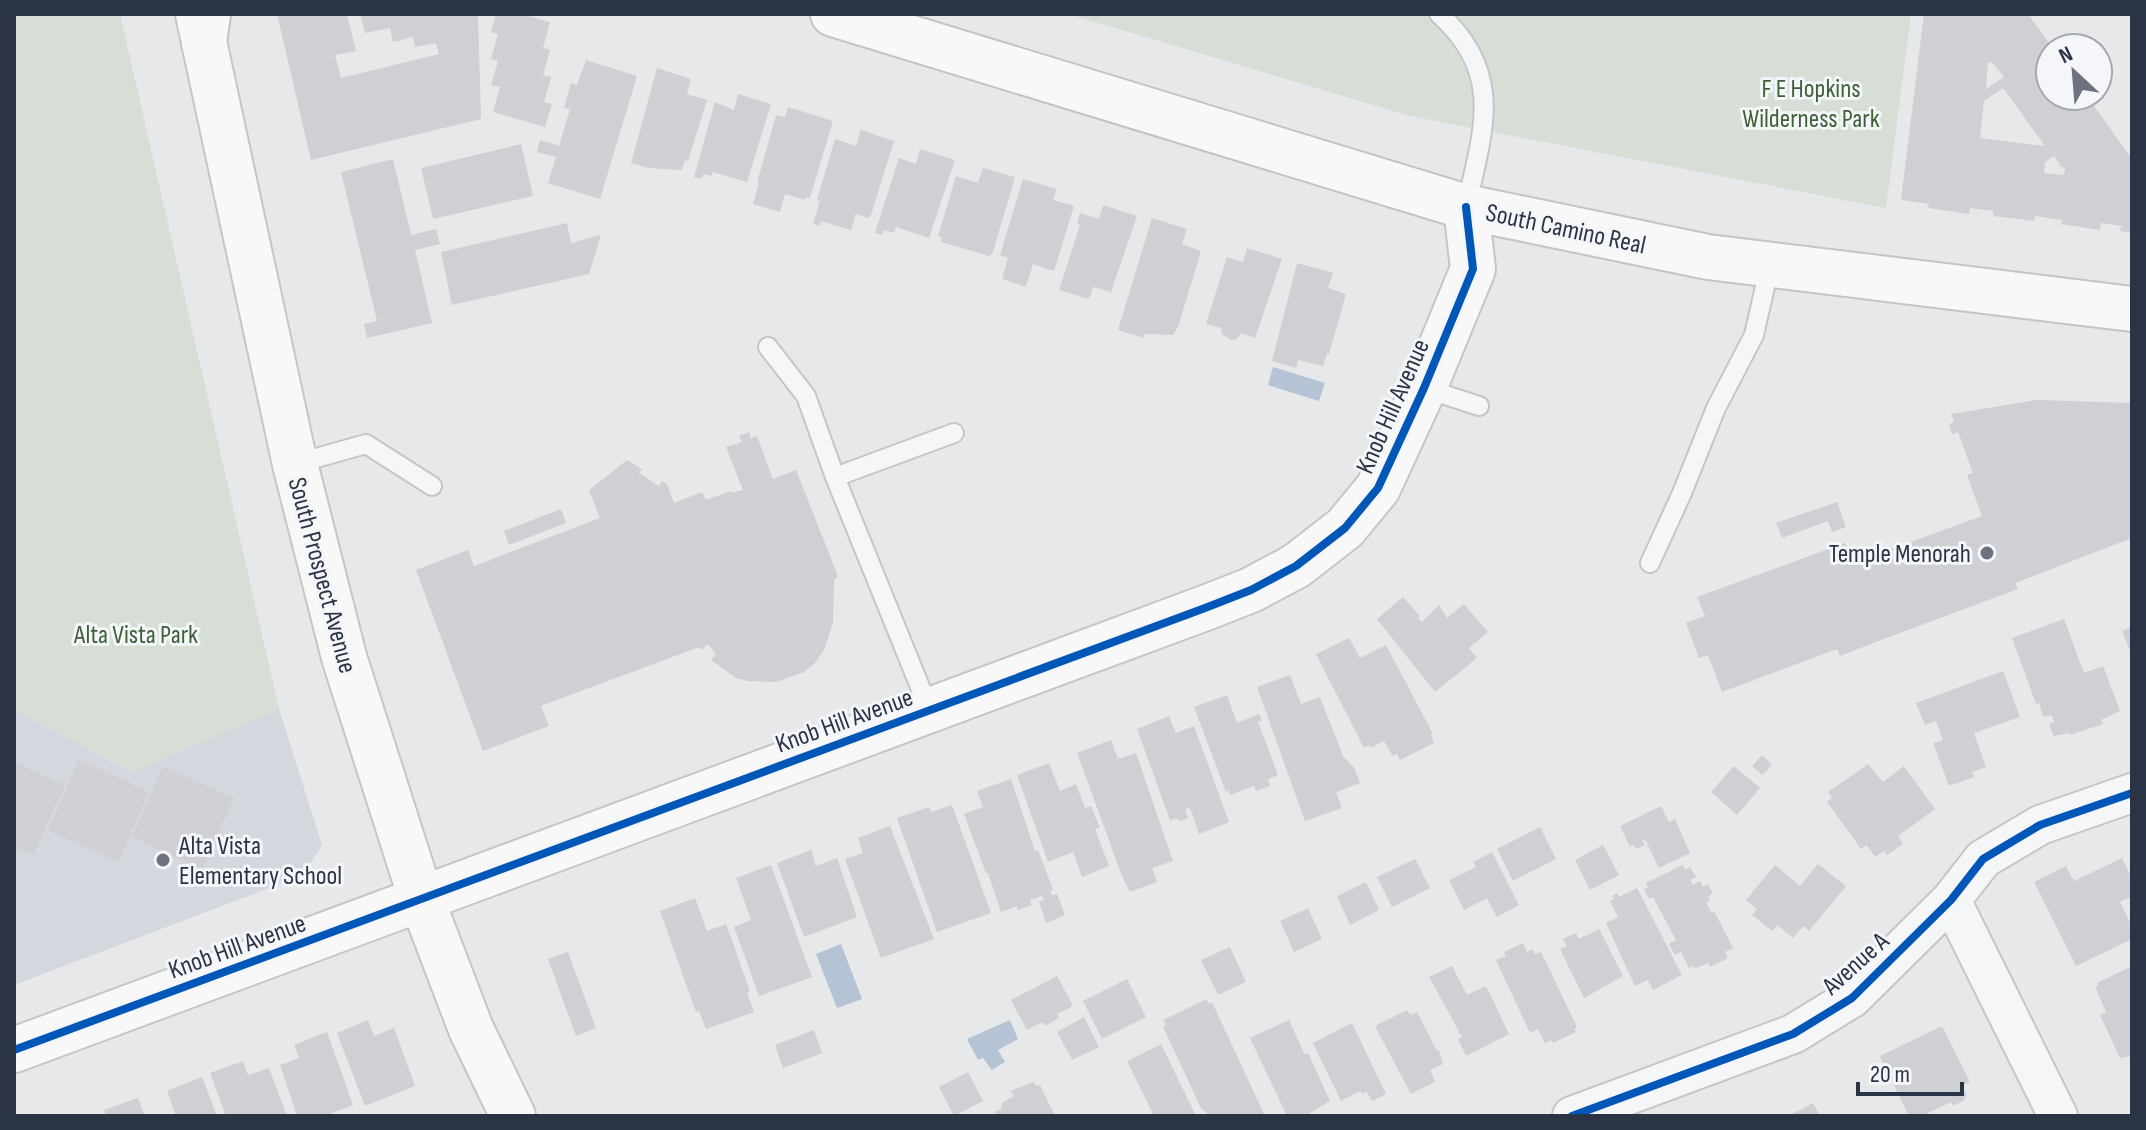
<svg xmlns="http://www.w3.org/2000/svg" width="2146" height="1130" font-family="'Sofia Sans Condensed',sans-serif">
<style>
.built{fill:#d4d7dd}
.green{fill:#d6ded6}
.water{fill:#b4c4d5}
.building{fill:#ced0d3;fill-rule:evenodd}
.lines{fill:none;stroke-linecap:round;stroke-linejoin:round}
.lane-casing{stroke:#c4c6c8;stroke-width:22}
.street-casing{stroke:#c4c6c8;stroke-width:42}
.secondary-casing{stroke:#c4c6c8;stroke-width:48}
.primary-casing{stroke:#c2c5c8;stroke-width:48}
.lane{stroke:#f5f6f7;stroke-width:18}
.street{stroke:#f5f6f7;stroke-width:38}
.secondary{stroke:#f8f8f8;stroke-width:44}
.primary{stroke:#f8f8f8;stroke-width:44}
.cycleway-casing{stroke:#f4f6f9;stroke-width:13}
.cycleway{stroke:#0057b8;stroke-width:8}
.poi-dot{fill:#6c737f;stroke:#f4f6f9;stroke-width:3}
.labels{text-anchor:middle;stroke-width:6;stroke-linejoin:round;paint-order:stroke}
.park-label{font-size:26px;fill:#3f6138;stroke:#f4f6f9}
.street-label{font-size:26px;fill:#2b3445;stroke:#f4f6f9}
.poi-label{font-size:26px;fill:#2b3445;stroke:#f4f6f9;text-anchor:end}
</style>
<rect width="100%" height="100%" fill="#e6e8ea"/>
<path class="built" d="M279,709L322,845L303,875L14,985V710L132,772Z"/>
<path class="green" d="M14,14H120L279,709L132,772L14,710Z
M1068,14H1911L1886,208L1410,116Z"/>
<path class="water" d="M1273,367L1325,383L1319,401L1268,385Z
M841,944L862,999L837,1008L816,954Z
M1010,1020L1018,1039L998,1050L1005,1062L992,1070L983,1058L978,1060L967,1039Z"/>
<path class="building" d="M277,14H347L356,51L335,55L341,78L439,54L436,43L415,47L413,37L393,42L390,28L365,33L360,14H478L481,119L311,160Z
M496,14H521L550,22L543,48L550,50L543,75L551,77L544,102L552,104L545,127L493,112L500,87L491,85L498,61L491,59L498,34L491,32Z
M1924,14H2028L2053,48H2050V96H2087L2132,159V233L2120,231L2121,226L2101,223L2100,230L2061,224L2062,220L2035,216L2034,221L1993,216V211L1970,208L1969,214L1928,208L1929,204L1901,200ZM1988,62L1993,63L2004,77L1986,89ZM2003,88L2045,146L1980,138L1984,101ZM2054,156L2061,167L2065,168L2064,175L2044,173L2045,162Z
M586,60L637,76L600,199L548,183L556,157L537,152L540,140L559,146L570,109L564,108L571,83L577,85Z
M657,68L691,79L687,94L707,100L688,161L685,160L682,170L648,168L631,163Z
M738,94L771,104L747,182L713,172L711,176L703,174L702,179L694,177L715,102L734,110Z
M788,107L833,121L810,198L805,197V200L785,194L780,212L753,204L759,183H757L776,115L785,117Z
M861,130L894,141L871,215L868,218L856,214L851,230L821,221L820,226L813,224L820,201L817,200L835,139L856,146Z
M521,144L533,196L433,219L421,168Z
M920,149L955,160L929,238L896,227L894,233L884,230L882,235L875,233L899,158L916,164Z
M393,159L411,235L436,229L440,244L415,250L432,323L367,338L364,324L377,321L341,172Z
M983,168L1015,177L993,252L989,256L941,242L942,237L938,236L956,176L978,183Z
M1023,179L1057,189L1053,200L1074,206L1054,271L1033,264L1026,287L1002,279L1008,258L1000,255Z
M1103,205L1137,216L1111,292L1093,287L1089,299L1059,290L1080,225L1077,223L1080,213L1099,219Z
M1152,218L1187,229L1182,244L1201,251L1178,327L1173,335L1145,334L1144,338L1118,330Z
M567,223L571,243L601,235L589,274L452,305L441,252Z
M1247,248L1282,259L1255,338L1241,333L1237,339L1231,340L1222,334L1221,328L1206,324L1227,257L1243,262Z
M1297,263L1333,273L1328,288L1346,294L1329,354L1327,353L1323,366L1298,360L1296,368L1272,361Z
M2037,400L2132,403V538L2015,583L2018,589L1881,640L1840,656L1837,649L1722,692L1708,655L1699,658L1686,623L1705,616L1697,597L1845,543L1853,563L1982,516L1967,475L1973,473L1958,432L1952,434L1949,424L1954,422L1951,414Z
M749,432L751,438L757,436L773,479L796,470L838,576L834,580L833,623L824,650L815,663L804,672L776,682L748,681L736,678L711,660L716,654L707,644L702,650L699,647L541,706L549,726L483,751L416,570L468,550L474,566L600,518L589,490L627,460L642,469L639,473L659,486L662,481L667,484L674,503L702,492L706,500L731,491L732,493L743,490L726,447L742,442L739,436Z
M1837,502L1846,527L1832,532L1828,521L1782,538L1776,523Z
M561,509L566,523L509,545L504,531Z
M1403,597L1420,616L1418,618L1422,622L1439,605L1447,618L1464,604L1488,632L1469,648L1477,658L1435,692L1377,619Z
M2064,619L2084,673L2103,666L2120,711L2101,720L2103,724L2070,735L2069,733L2054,736L2049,724L2054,722L2052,715L2043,717L2039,703L2036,704L2012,638Z
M2132,627V656L2122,631Z
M1349,638L1360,658L1386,645L1433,734L1431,735L1434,743L1400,760L1397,754L1392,756L1384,741L1370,748L1369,745L1364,748L1316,654Z
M2003,671L2020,717L1974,733L1986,767L1972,772L1974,777L1949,786L1933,743L1943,740L1936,721L1925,725L1916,703Z
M1290,675L1301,704L1320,697L1343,756L1354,768L1360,783L1336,792L1342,808L1305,821L1257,687Z
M1227,695L1237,723L1259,714L1262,721L1258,722L1278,775L1268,779L1270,786L1256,791L1254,786L1230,795L1229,790L1226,792L1194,707Z
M1169,716L1176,733L1194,726L1229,822L1199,834L1190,808L1185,809L1188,818L1180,821L1177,818L1170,820L1137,729Z
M1111,740L1118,759L1136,753L1173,861L1152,868L1157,882L1130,892L1122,876L1077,753Z
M1762,755L1772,765L1762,775L1752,766Z
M79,760L149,792L118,862L48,830Z
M14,762L65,785L33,855L14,847Z
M1049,763L1060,791L1076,784L1085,808L1091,806L1100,828L1095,829L1109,866L1082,877L1073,852L1048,862L1017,775Z
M1868,764L1883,782L1904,766L1935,809L1898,836L1903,844L1887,855L1884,851L1875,857L1867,845L1861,849L1827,802L1832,798L1828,792Z
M1734,766L1760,788L1737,815L1711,792Z
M163,767L234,798L202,869L132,837Z
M1011,779L1035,851L1038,850L1053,890L1050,891L1052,895L1057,894L1065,915L1046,923L1039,902L1044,900L1042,896L1030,900L1032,905L1018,910L1017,906L1001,912L988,873H986L964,814L983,807L977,791Z
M952,805L991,913L937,932L897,818L929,807L931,812Z
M1661,806L1669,822L1675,819L1690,853L1659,868L1645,839L1642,840L1645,845L1636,849L1634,845L1630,847L1620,826Z
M890,826L934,939L881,958L845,859L863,853L858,838Z
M1540,827L1556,859L1513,881L1497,849Z
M1603,845L1619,875L1590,890L1575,860Z
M811,850L816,866L837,858L857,917L804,937L777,863Z
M1492,852L1519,905L1497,917L1487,898L1464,910L1449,880L1476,867L1473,862Z
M2122,858L2132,879V896L2120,902L2132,927V939L2076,966L2034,882L2066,866L2074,881Z
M1415,859L1430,888L1392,907L1377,877Z
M1818,864L1846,886L1809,931L1803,926L1793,938L1777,925L1772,931L1752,915L1757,909L1746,900L1775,865L1800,886Z
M771,865L812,977L759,996L734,927L751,920L736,878Z
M1683,865L1685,870L1690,867L1696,877L1690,880L1693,885L1700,881L1703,887L1708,884L1713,894L1708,896L1710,901L1706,903L1712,913L1714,911L1733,948L1725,952L1728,958L1711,967L1708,963L1694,969L1693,966L1689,968L1681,952L1675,955L1669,944L1676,940L1653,897L1649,899L1644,889L1648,887L1646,883Z
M1366,882L1379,910L1350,925L1337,896Z
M1637,888L1682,975L1653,990L1648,980L1635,986L1606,923L1618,917L1610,901L1614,899L1612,896L1617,893L1619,897Z
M695,898L707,931L726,924L750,991L747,992L754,1012L706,1029L699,1011L696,1012L660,911Z
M1308,908L1322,939L1294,952L1280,921Z
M1599,929L1623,976L1584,998L1560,949L1567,946L1563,939L1576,933L1579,939Z
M1523,943L1527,952L1532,949L1535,954L1541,952L1577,1027L1574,1029L1576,1032L1553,1043L1552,1040L1545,1043L1538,1029L1530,1033L1496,960L1506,956L1504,952Z
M1230,947L1246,982L1218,995L1201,960Z
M568,952L596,1028L576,1036L548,959Z
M1452,966L1467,995L1486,986L1509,1034L1466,1056L1458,1039L1462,1037L1429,977Z
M2132,966V1056L2120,1058L2100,1015L2106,1012L2095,987L2098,986L2097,983Z
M1057,976L1073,1006L1057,1014L1059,1018L1045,1026L1043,1022L1027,1030L1011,1000Z
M1127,979L1146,1017L1102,1039L1083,1001Z
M1207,999L1209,1004L1212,1002L1265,1116H1210L1201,1108L1163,1027L1166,1025L1163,1020Z
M1407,1010L1410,1015L1417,1012L1437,1051L1439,1050L1443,1064L1430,1070L1435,1082L1411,1094L1375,1026Z
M1084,1017L1099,1047L1072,1060L1057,1032Z
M368,1020L374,1036L394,1028L415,1086L365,1106L337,1033Z
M1289,1020L1305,1055L1308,1053L1330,1101L1305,1116H1287L1250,1038Z
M1352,1023L1386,1094L1372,1101L1367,1092L1362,1094L1360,1091L1341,1101L1313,1043Z
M1942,1026L1970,1082L1962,1086L1967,1096L1964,1098L1965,1100L1953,1106L1951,1102L1922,1116H1909L1880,1056Z
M814,1030L822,1053L783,1068L775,1045Z
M327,1032L353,1105L324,1116H297L280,1065L299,1058L294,1045Z
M1161,1044L1196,1116H1154L1127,1061Z
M243,1061L248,1075L269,1068L287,1116H226L210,1073Z
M968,1072L983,1101L954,1116L939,1087Z
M202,1077L217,1116H176L167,1091Z
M1034,1082L1036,1086L1040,1085L1055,1116H997L995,1112L1001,1109L1002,1103L1014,1096L1011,1091Z
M138,1098L145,1116H106L104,1110Z
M1813,1103L1820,1116H1788Z"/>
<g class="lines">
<g class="lane-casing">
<path id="lane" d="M1439,14C1505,73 1483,131 1466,207
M768,347L806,396L835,477L929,709
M1424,388L1479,406
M295,464L366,444L432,486
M835,477L954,433
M1650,563L1682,493L1716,408L1754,335L1770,265"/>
</g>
<g class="street-casing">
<path id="street" d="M1951,900L2058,1116
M1572,1116L1793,1034L1852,998L1951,900L1983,859L2040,825L2132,793"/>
</g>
<g class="secondary-casing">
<path id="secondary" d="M198,14L295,464L344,657L421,898L471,1029L513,1116
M14,1050L1205,608L1251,590L1296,566L1345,528L1378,488L1424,388L1473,269L1466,207"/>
</g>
<g class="primary-casing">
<path id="primary" d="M833,14L1466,207L1708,257L2132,309
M204,43L208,14"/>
</g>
<use href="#lane" class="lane"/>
<use href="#street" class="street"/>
<use href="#secondary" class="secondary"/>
<use href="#primary" class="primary"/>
<g class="cycleway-casing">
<path id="cycleway" d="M14,1050L1205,608L1251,590L1296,566L1345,528L1378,488L1424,388L1473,269L1466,207
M1572,1116L1793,1034L1852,998L1951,900L1983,859L2040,825L2132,793"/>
</g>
<use href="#cycleway" class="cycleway"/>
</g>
<g class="poi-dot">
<circle cx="1987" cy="553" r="8"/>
<circle cx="163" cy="860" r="8"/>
</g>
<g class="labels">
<g class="park-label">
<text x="1811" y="97">F E Hopkins<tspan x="1811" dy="30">Wilderness Park</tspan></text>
<text x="136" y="643">Alta Vista Park</text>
</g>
<g class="street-label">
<text transform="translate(1566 228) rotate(12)" y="9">South Camino Real</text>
<text transform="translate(1392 406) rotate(-66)" y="9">Knob Hill Avenue</text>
<text transform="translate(323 575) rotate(75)" y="9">South Prospect Avenue</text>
<text transform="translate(844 720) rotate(-20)" y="9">Knob Hill Avenue</text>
<text transform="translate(237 946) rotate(-20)" y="9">Knob Hill Avenue</text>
<text transform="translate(1855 963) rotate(-42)" y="9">Avenue A</text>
</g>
<g class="poi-label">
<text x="1971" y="562">Temple Menorah</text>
<text x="179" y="854" text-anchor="start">Alta Vista<tspan x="179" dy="30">Elementary School</tspan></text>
</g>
</g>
<rect width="2146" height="1130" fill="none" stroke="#2b3445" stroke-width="32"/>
<g transform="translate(2074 72) rotate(334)"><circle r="38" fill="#f4f6f9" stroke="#a4a8b1" stroke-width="2"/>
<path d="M0-6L14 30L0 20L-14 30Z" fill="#6c737f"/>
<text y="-12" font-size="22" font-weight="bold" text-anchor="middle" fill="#2b3445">N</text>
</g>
<path d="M1858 1082v12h104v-12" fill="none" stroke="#2b3445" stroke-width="4"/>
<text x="1870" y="1082" font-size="24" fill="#2b3445" stroke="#f4f6f9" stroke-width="6" paint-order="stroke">20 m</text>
</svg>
